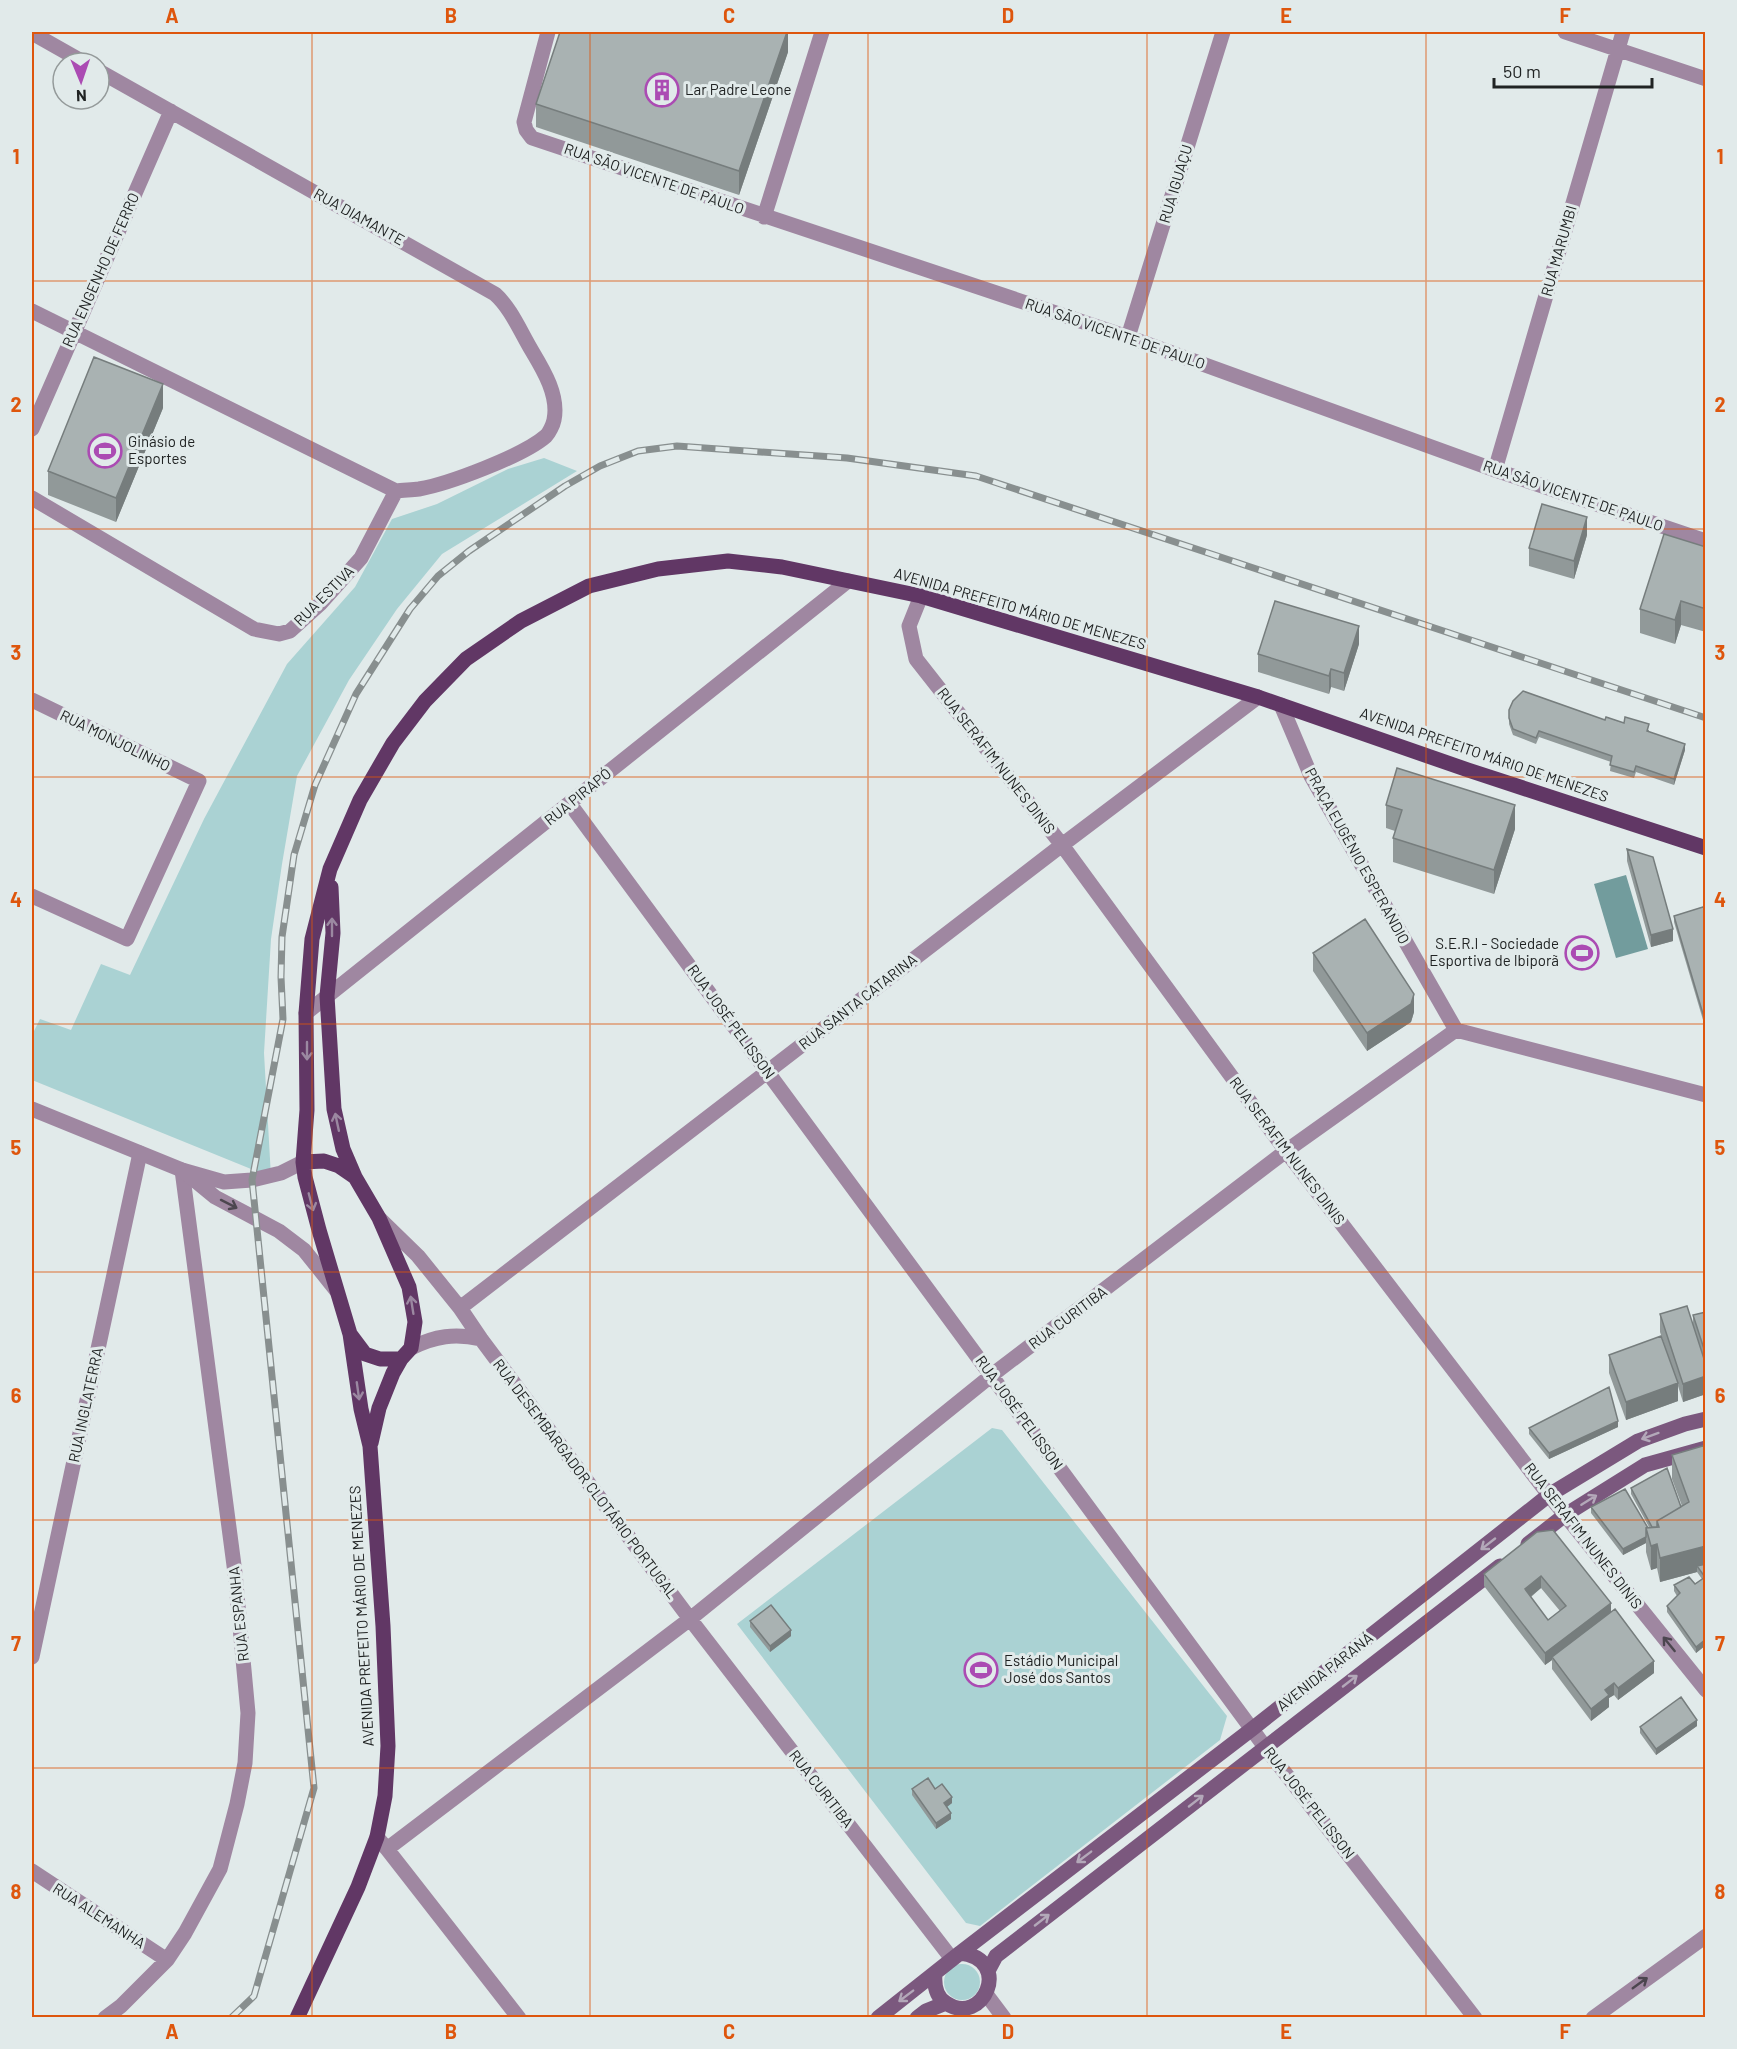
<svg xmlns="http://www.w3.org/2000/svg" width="1737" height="2049" font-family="Barlow,sans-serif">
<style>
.green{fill:#aad2d3}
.water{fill:#729c9d}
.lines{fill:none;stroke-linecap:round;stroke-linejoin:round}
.minor{stroke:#9f87a1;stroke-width:15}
.tertiary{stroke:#9f87a1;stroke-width:15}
.secondary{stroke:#7b587e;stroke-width:15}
.primary{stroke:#613765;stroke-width:15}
.rail-casing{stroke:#888f8f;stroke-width:7}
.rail{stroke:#e1eaea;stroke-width:4.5;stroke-dasharray:14;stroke-linecap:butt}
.wall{fill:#919999;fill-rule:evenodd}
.shaded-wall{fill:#767d7d}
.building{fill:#a9b2b2;stroke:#767d7d;stroke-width:1.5;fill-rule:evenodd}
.oneway{stroke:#9b88a1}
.oneway2{stroke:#4c464f}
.oneway3{stroke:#b3a8b9}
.grid{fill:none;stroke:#de560d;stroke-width:1.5;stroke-opacity:0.55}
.labels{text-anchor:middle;stroke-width:6;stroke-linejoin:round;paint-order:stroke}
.poi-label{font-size:15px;fill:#202323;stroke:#e1eaea;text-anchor:start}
.street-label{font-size:15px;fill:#202323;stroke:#e1eaea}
.neatline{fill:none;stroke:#de560d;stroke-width:2}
.grid-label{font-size:20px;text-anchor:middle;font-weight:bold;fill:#de560d}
</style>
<rect width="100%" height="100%" fill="#e1eaea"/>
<path class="green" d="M544,458L577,471L442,554L397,609L349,680L297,776L282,864L271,939L264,1053L271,1177L32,1080V1035L40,1019L71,1030L101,964L130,975L204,819L287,664L355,587L392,519L437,504L508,469Z
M992,1428L1002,1430L1227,1716L1220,1740L980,1926L966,1923L737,1624Z
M944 1982a18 18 0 1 1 36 0a18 18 0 1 1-36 0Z"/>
<path class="water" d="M1626,875L1648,949L1616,958L1594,884Z"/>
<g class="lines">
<path class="minor" d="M548,32L524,122L526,130L532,138L1128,337L1495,470L1706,541
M1565,32L1706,79
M32,33L85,63
M764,217L822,32
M32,311L396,491
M1128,337L1223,32
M32,429L171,111
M1495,470L1623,32
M32,498L254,629L279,634L290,631L320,604L361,558L396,491C403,490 411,490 419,489C448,484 523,456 546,436C549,433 553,425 554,420C559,396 544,371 532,351C521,333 511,308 495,294L99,71
M921,596L909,626L916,659L1062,845L1286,1151L1549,1495L1706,1690
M32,700L199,781L127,939L32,896
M1281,705L1311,776L1456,1030L1706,1095
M570,804L1265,1747L1475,2018
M306,1013L848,581
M460,1308L1062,845L1258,697
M411,1348C435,1336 455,1333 481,1339
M32,1657L140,1153
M377,1837L387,1849L690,1619L481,1339L460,1308L418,1256L380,1219
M387,1849L519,2018
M32,1871L167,1960
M952,1959L690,1619L992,1375L1286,1151L1456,1030
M986,1994L1004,2018
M105,2018L121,2006L167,1960L185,1933L220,1869L237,1804L245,1763L248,1713L235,1573L182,1170
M1593,2018L1706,1936"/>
<path class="tertiary" d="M32,1109L182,1170L224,1182L252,1180L281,1173L303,1162
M187,1174L215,1197L279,1231L304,1250L336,1290"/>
<path class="secondary" d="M1528,1544L1565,1515L1645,1465L1706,1448
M960,1953L1252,1729L1549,1495L1638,1441L1685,1424L1706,1419
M988,1971L996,1956L1500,1566
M878,2018L960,1953C1014,1959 983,2028 946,2003C936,1997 934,1986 935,1974
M917,2018L926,2011L946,2003"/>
<path class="primary" d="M331,887L333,933L327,996L334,1109L343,1149L355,1177
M303,1162L307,1110L306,1013L312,939L330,869L360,800L393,743L425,701L466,659L521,621L589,586L658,569L728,561L782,567L921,596L1258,697L1468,770L1706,848
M371,1443L379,1408L393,1373L401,1359L411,1348L415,1322L409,1287L379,1218L355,1177L339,1166L324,1161L303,1162L305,1177L319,1230L350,1334L365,1354L380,1359H401
M297,2018L358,1887L377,1837L385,1796L388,1746L383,1626L370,1446L361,1409L350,1334"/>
<g class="rail-casing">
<path id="rail" d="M231,2018L254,1996L314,1788L252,1180L283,1019L281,977L282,937L294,855L315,785L356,694L410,609L438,576L469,551L565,486L600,466L638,451L677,446L847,458L976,476L1706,718"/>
</g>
<use href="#rail" class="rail"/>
</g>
<path class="wall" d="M788,32V52L739,195L536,127V104Z
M163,408L116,522L48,495V471Z
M1587,535L1574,579L1529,566V548Z
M1706,547V632L1681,625L1675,644L1640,633V609Z
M1359,644L1344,691L1331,687L1329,694L1258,672V654Z
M1509,710L1605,720L1649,730V732L1685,750L1674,785L1636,772L1634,778L1610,771L1611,762L1539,737L1536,744L1513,735L1509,724Z
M1386,805L1515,829L1494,894L1393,862V838L1395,831L1386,828Z
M1627,849L1673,941L1651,947L1627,861Z
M1706,906V1030L1674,922V916Z
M1313,953L1414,1012L1411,1022L1367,1051L1313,971Z
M1706,1312V1394L1683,1402L1678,1386V1401L1626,1420L1609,1373V1355L1669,1358L1660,1332V1314L1693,1327V1315Z
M1618,1427L1549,1459L1529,1434V1428Z
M1706,1445V1645L1696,1653L1667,1612V1606L1677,1596L1674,1591V1585L1695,1584L1702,1579L1697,1572L1660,1582L1657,1568L1651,1570L1646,1552V1543L1623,1555L1591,1513V1507L1649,1527L1631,1494V1488L1681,1507L1682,1506L1672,1479V1455Z
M1537,1532L1611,1612L1654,1673L1618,1700L1614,1695L1609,1698V1707L1591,1721L1552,1669V1660L1545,1665L1484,1586V1574ZM1541,1588L1560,1611L1548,1620L1531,1597Z
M750,1621L791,1636L770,1652L750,1627Z
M1697,1726L1656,1755L1640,1733V1727Z
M912,1789H935L952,1803L947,1807L951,1819L936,1829L912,1795Z"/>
<path class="shaded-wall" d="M787,32H788V52L739,195V171Z
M163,384V408L116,522V498Z
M1587,517V535L1574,579V561Z
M1681,601V625L1675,644V620Z
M1359,626V644L1344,691V673Z
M1331,669V687L1329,694V676Z
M1685,744V750L1674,785V779Z
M1515,805V829L1494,894V870Z
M1673,929V941L1651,947V935Z
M1414,994V1012L1411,1022L1367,1051V1033Z
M1706,1376V1394L1683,1402V1384Z
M1678,1383V1401L1626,1420V1402Z
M1618,1421V1427L1549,1459V1453Z
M1646,1537V1543L1623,1555V1549Z
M1657,1544V1568L1651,1570V1546Z
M1706,1546V1569L1697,1566V1572L1660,1582V1558Z
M1541,1576V1588L1525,1601V1589Z
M1611,1603V1615L1552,1657V1660L1545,1665V1653Z
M791,1630V1636L770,1652V1646Z
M1706,1639V1645L1696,1653V1647Z
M1654,1661V1673L1618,1700V1688Z
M1614,1683V1695L1609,1698V1707L1591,1721V1709L1605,1690Z
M1697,1720V1726L1656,1755V1749Z
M952,1797V1803L944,1809V1803Z
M951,1813V1819L936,1829V1823Z"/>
<path class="building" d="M560,32H787L739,171L536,104Z
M94,357L163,384L116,498L48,471Z
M1542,504L1587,517L1574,561L1529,548Z
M1664,534L1706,547V609L1681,601L1675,620L1640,609Z
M1275,601L1359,626L1344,673L1331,669L1329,676L1258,654Z
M1523,691L1605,720L1606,717L1624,723L1625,717L1649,724L1647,731L1685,744L1674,779L1636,766L1634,772L1610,765L1612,756L1539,731L1536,738L1513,729L1509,718V710L1513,701Z
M1397,768L1515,805L1494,870L1393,838L1402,810L1386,805Z
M1627,849L1653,857L1673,929L1651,935Z
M1706,906V1024L1674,916Z
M1365,919L1414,994L1411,1004L1367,1033L1313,953Z
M1687,1306L1706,1365V1376L1683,1384L1660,1314Z
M1706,1312V1355L1693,1315Z
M1661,1336L1678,1383L1626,1402L1609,1355Z
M1609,1387L1618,1421L1549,1453L1529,1428Z
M1706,1445V1546L1660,1558L1657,1544L1651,1546L1646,1528L1659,1527L1657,1521L1689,1502L1672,1455Z
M1667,1468L1681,1507L1657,1521V1527H1652L1631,1488Z
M1625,1489L1648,1528H1646V1537L1623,1549L1591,1507Z
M1553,1530L1611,1603L1545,1653L1484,1574L1537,1532ZM1541,1576L1566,1606L1548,1620L1525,1589Z
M1706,1564V1639L1696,1647L1667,1606L1680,1593L1674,1585L1689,1577L1695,1584L1705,1577L1697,1566Z
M771,1605L791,1630L770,1646L750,1621Z
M1615,1609L1654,1661L1618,1688L1614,1683L1605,1690L1609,1695L1591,1709L1552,1657Z
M1681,1697L1697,1720L1656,1749L1640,1727Z
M928,1778L935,1789L942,1784L952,1797L944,1803L951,1813L936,1823L912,1789Z"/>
<defs><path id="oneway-shaft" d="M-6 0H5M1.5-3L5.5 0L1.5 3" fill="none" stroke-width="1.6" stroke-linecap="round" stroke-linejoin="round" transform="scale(1.5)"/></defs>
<g class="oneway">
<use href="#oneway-shaft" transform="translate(332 927) rotate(-90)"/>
<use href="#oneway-shaft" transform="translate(307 1051) rotate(90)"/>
<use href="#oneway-shaft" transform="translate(337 1122) rotate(-102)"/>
<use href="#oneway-shaft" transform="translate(311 1202) rotate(75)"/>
<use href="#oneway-shaft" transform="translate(412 1305) rotate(-99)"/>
<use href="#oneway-shaft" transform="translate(358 1391) rotate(82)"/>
</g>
<g class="oneway2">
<use href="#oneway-shaft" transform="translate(229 1204) rotate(27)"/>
<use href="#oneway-shaft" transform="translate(1669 1644) rotate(-129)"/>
<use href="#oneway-shaft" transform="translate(1640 1983) rotate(-36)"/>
</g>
<g class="oneway3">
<use href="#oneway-shaft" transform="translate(1650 1436) rotate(160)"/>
<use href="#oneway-shaft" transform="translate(1589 1500) rotate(-32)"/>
<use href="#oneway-shaft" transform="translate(1488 1544) rotate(142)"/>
<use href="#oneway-shaft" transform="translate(1350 1681) rotate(-38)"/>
<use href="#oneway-shaft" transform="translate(1196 1801) rotate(-38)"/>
<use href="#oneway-shaft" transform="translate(1084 1857) rotate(143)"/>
<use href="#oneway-shaft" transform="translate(1042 1920) rotate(-38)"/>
<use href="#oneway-shaft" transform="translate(906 1996) rotate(143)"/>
</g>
<path class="grid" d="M312,32V2018M590,32V2018M868,32V2018M1147,32V2018M1426,32V2018M32,281H1706M32,529H1706M32,777H1706M32,1024H1706M32,1272H1706M32,1520H1706M32,1768H1706"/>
<defs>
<g id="building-ring" transform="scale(1.725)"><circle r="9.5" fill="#e1eaea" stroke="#ab4bb3" stroke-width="1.5"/><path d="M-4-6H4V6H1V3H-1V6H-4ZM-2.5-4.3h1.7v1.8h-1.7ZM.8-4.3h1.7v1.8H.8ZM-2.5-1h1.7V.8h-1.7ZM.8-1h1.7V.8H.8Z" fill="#ab4bb3"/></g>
<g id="stadium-ring" transform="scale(1.725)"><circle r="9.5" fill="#e1eaea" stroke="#ab4bb3" stroke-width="1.5"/><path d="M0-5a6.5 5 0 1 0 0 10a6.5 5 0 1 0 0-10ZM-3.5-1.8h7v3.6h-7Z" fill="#ab4bb3"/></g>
</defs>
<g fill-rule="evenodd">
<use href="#building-ring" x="662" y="90"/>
<use href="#stadium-ring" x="105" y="451"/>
<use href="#stadium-ring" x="1582" y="953"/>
<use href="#stadium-ring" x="981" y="1670"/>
</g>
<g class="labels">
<g class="poi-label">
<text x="685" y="95">Lar Padre Leone</text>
<text x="128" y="447">Ginásio de<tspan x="128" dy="17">Esportes</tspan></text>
<text x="1559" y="949" text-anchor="end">S.E.R.I - Sociedade<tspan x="1559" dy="17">Esportiva de Ibiporã</tspan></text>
<text x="1004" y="1666">Estádio Municipal<tspan x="1004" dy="17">José dos Santos</tspan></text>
</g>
<g class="street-label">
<text transform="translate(654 179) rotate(19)" y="5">RUA SÃO VICENTE DE PAULO</text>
<text transform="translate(1176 184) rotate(-73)" y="5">RUA IGUAÇU</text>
<text transform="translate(359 217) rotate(29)" y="5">RUA DIAMANTE</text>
<text transform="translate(1559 251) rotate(-74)" y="5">RUA MARUMBI</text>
<text transform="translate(101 270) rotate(-66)" y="5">RUA ENGENHO DE FERRO</text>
<text transform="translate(1115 334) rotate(19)" y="5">RUA SÃO VICENTE DE PAULO</text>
<text transform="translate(1573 496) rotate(19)" y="5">RUA SÃO VICENTE DE PAULO</text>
<text transform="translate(324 596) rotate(-45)" y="5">RUA ESTIVA</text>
<text transform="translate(1020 609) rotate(16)" y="5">AVENIDA PREFEITO MÁRIO DE MENEZES</text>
<text transform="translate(115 741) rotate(26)" y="5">RUA MONJOLINHO</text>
<text transform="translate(1484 755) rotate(19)" y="5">AVENIDA PREFEITO MÁRIO DE MENEZES</text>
<text transform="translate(996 761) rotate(52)" y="5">RUA SERAFIM NUNES DINIS</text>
<text transform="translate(578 797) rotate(-39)" y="5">RUA PIRAPÓ</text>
<text transform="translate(1357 856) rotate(61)" y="5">PRAÇA EUGÊNIO ESPERANDIO</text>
<text transform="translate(858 1002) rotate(-38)" y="5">RUA SANTA CATARINA</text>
<text transform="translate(731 1022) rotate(54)" y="5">RUA JOSÉ PELISSON</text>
<text transform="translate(1287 1151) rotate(53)" y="5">RUA SERAFIM NUNES DINIS</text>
<text transform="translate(1068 1318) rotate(-37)" y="5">RUA CURITIBA</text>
<text transform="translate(86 1405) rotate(-78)" y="5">RUA INGLATERRA</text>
<text transform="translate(1019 1413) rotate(54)" y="5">RUA JOSÉ PELISSON</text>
<text transform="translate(585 1479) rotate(53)" y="5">RUA DESEMBARGADOR CLOTÁRIO PORTUGAL</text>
<text transform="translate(1583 1536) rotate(52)" y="5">RUA SERAFIM NUNES DINIS</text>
<text transform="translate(239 1614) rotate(-96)" y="5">RUA ESPANHA</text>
<text transform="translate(362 1616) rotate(-93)" y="5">AVENIDA PREFEITO MÁRIO DE MENEZES</text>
<text transform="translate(1325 1672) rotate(-38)" y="5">AVENIDA PARANÁ</text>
<text transform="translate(821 1789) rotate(52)" y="5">RUA CURITIBA</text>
<text transform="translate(1309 1803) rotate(52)" y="5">RUA JOSÉ PELISSON</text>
<text transform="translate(99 1916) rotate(33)" y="5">RUA ALEMANHA</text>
</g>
</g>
<rect width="1737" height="2049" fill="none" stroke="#e1eaea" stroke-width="66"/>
<g transform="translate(81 81) rotate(178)"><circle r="28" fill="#e1eaea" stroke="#949a9a" stroke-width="1.5"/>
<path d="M0-4.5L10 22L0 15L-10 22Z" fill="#ab4bb3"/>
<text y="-9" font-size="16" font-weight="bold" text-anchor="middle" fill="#202323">N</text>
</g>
<path d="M1494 78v9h158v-9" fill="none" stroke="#202323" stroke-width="3"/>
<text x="1503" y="78" font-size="18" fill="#202323" stroke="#e1eaea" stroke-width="4.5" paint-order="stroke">50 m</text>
<rect x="33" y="33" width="1671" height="1983" class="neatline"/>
<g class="grid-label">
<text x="172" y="23">A</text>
<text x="451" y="23">B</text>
<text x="729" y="23">C</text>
<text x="1008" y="23">D</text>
<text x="1286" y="23">E</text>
<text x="1565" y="23">F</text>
<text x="16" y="164">1</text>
<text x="1720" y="164">1</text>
<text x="16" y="412">2</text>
<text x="1720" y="412">2</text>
<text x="16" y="660">3</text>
<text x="1720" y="660">3</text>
<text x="16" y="907">4</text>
<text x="1720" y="907">4</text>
<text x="16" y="1155">5</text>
<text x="1720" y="1155">5</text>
<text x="16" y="1403">6</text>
<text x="1720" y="1403">6</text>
<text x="16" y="1651">7</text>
<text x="1720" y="1651">7</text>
<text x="16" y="1899">8</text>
<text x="1720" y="1899">8</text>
<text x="172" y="2039">A</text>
<text x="451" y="2039">B</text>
<text x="729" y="2039">C</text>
<text x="1008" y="2039">D</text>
<text x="1286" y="2039">E</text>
<text x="1565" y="2039">F</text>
</g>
</svg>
